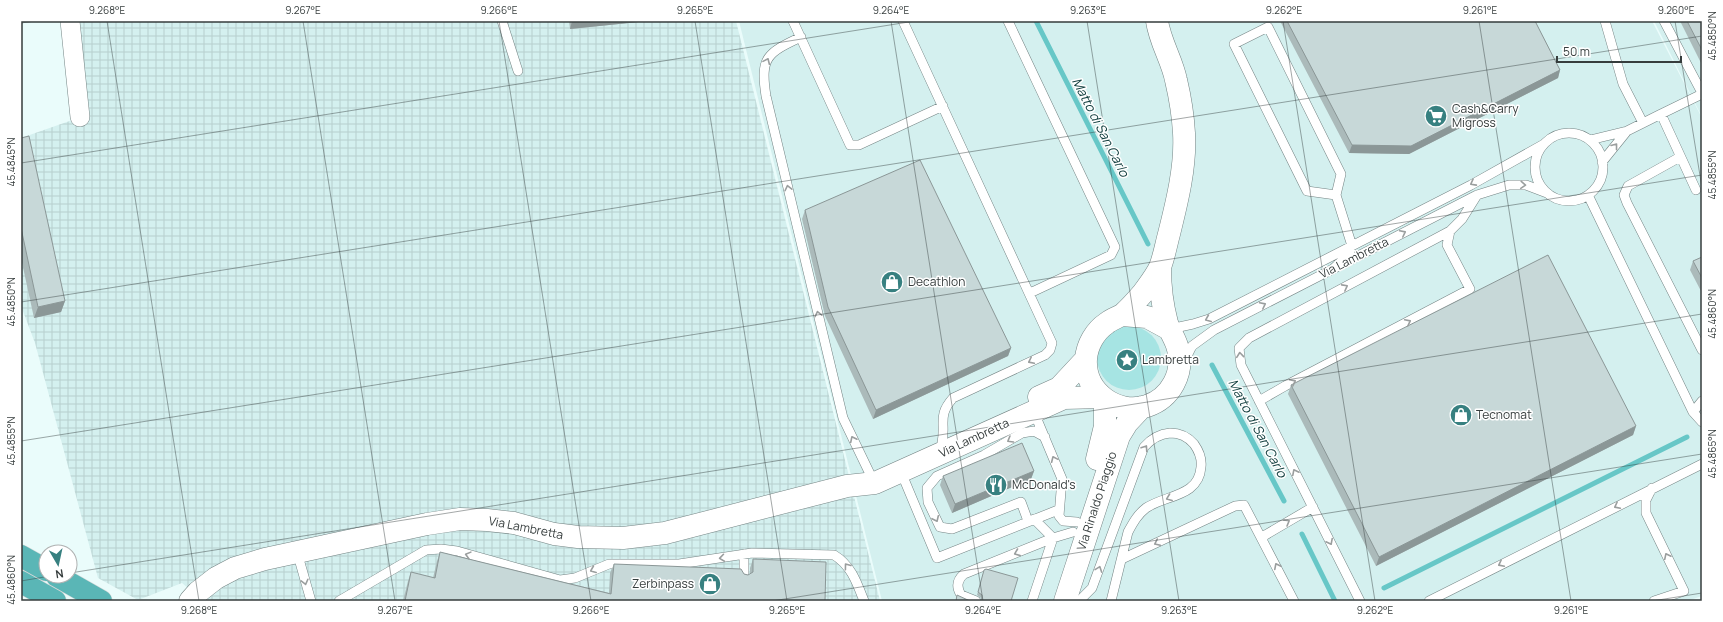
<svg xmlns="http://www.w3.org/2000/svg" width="1723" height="622" font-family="Manrope,sans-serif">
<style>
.built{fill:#d4f0ef}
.industrial{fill:url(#industrial-grid)}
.green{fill:#a6e4e3}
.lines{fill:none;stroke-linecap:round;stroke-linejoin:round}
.stream{stroke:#67c7c7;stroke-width:5}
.service-casing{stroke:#748484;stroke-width:10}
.minor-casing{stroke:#748484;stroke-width:20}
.tertiary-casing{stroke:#748484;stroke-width:23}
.trunk-casing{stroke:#d7d8d8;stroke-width:23}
.service{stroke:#fff;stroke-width:9}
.minor{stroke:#fff;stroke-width:19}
.tertiary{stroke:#fff;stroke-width:22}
.trunk{stroke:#5ab6b6;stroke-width:22}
.wall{fill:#abbaba}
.shaded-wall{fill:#8b9797}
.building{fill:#c7d8d8;stroke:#8b9797}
.oneway{stroke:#9a9e9e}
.ticks{fill:none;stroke:#363d3d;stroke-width:1;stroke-opacity:0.45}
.labels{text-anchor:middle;stroke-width:3;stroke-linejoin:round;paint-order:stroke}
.poi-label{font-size:12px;fill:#363d3d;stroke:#fff;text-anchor:start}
.street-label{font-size:12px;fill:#363d3d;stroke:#fff}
.water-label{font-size:13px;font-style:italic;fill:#144141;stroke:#fff}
.neatline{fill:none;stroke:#363d3d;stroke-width:1.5}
.ticks-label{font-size:10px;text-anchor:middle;fill:#363d3d}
</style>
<defs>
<pattern id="industrial-grid" width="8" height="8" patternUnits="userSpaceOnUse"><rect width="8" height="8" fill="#d4f0ef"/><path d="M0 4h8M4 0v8" fill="none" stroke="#b7cfce"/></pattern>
</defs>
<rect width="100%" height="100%" fill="#eafcfb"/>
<path class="built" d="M739,21H1652L1702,118V596L1687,601H882Z
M1654,21H1702V117Z"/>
<path class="industrial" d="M71,21H736L880,601H203L182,583L138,600L98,578L35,343L21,306V138L81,117Z"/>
<path class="green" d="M1097 358a32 32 0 1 1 64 0a32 32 0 1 1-64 0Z"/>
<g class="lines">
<path class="stream" d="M1036,21L1148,244
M1212,365L1284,501
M1302,534L1335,601
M1384,588L1687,437"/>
<g class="service-casing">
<path id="service" d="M502,21L518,71
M793,21L850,145H859L943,106
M903,21L1052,343L1050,350L1045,355L953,398C937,416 946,423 942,443
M1008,21L1115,247L1111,255L1030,293
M1605,21L1623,84L1643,123
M1664,21L1702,93
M801,37C767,53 760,57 766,96L843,418L870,474
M1661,114L1702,94
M1535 167a34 34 0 1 1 68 0a34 34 0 1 1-68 0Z
M1590,140L1627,131L1661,114L1696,190
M1680,157L1628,186L1624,195L1627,203L1702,350
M1602,162L1627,131
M1588,195L1693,412L1702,422
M1333,269L1349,254L1352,246L1336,195L1307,191L1234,44L1268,27L1341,174L1336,195
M1170,329L1193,324L1209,319L1471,185L1544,144
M1184,362L1192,346L1214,330L1477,195L1509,185H1526L1547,193
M1259,401L1285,386L1470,289L1447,245L1450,231
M1032,411L1036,417L1062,479L1059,516L1063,521L1077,522
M1693,412L1702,401
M901,472L937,558L1058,510
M1652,488L1646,500V513L1684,591L1654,601
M1028,521L1021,502L952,529L940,527L928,502L927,488L937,476L984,455L1022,433L1034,431L1045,437
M1262,537L1313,507
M297,552L311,601
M1122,559L1235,506L1244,505L1294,601
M744,578V554
M339,601L426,550L441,549L457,551L560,580L575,578L609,564H679L752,553L834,555C851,565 857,583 864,601
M976,601L961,595C956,587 957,580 964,574L1053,538L1034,519
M1032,601L1053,538L1073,532
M1079,601L1092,588L1144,447C1151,439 1159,434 1170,433C1179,433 1188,437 1194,444C1199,451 1202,459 1201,467C1199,497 1165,495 1146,508C1137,515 1133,523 1128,532L1111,601
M1360,601L1241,365L1239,348L1249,338L1450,231L1462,219L1477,195
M1429,601L1702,464"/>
</g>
<g class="minor-casing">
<path id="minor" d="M70,21L80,117"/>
</g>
<g class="tertiary-casing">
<path id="tertiary" d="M1157,21C1160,42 1172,60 1176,80C1180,97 1183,115 1184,133C1186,166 1177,202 1169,234C1166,245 1164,257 1160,267C1156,276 1148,286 1143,293C1137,300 1130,308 1123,314C1119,317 1112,319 1107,323C1095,331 1087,345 1086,359C1084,392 1117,416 1147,406C1171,398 1184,373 1178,349C1176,340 1170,332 1167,323C1162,304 1160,287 1160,268
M1122,315L1147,317L1169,329
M1039,397L1059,388L1086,359
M1097,459L1105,426V399
M190,601L198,592L216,578L235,568L265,559L427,524L460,519L487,520L514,523L554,534L578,537L623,538L665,533L847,486L875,483L1064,398L1102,397
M1065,601L1119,436L1127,423L1142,407"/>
</g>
<g class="trunk-casing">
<path id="trunk" d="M21,556L46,570
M57,576L101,601
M21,582L55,601"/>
</g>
<use href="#service" class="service"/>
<use href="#minor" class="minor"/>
<use href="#tertiary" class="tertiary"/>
<use href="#trunk" class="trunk"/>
</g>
<path class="wall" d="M569,21H648L570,29Z
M1280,21H1535L1560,70L1558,78L1409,154L1349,153Z
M1680,21H1702V65Z
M21,138L65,301L61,312L34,318L21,258Z
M805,210L1011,348L1008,356L873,419L825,316L802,219Z
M1702,257V293L1690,270L1693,261Z
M1291,385L1636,426L1633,435L1376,566L1288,394Z
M1034,471L1031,479L952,513L940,485L943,476Z
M440,552L609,593L610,573L614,564L744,574L748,575L750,574V568L753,559L825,601H403L408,581L411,572L433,578L437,561Z
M984,570L1011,601H981V598L977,595Z"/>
<path class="shaded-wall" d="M572,21H648L570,29Z
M1560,70L1558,78L1409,154L1349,153L1352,145Z
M65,301L61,312L34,318L38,307Z
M1011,348L1008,356L873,419L876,410Z
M1636,426L1633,435L1376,566L1379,557Z
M1034,471L1031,479L952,513L955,504Z"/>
<path class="building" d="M1287,21H1535L1560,70L1411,146L1352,145Z
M1687,21H1702V50Z
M29,136L65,301L38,307L21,228V138Z
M920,160L1011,348L876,410L828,307L805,210Z
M1548,255L1636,426L1379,557L1291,385Z
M1702,257V278L1693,261Z
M1022,443L1034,471L955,504L943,476Z
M440,552L611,594L614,564L741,569L744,574L748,575L753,572V559L826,562L825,601H405L411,572L435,578Z
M986,569L1018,578L1011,601H981H982V595L978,592L984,570Z
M957,595L970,601H956Z"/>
<defs><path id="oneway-chevron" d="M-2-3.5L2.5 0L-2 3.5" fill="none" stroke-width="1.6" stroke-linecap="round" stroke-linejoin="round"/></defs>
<g class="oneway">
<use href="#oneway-chevron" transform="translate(767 61) rotate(-66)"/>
<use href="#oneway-chevron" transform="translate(1615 146) rotate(-52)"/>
<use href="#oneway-chevron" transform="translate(1473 183) rotate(152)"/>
<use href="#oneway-chevron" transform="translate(1523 185) rotate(4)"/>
<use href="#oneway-chevron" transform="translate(788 188) rotate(-103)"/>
<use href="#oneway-chevron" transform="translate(1403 233) rotate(-27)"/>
<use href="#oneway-chevron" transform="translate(1345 287) rotate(-28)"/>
<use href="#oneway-chevron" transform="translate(1263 305) rotate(-27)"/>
<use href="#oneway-chevron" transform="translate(818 314) rotate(-103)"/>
<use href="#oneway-chevron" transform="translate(1208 319) rotate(157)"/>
<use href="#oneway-chevron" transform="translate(1408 322) rotate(-27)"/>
<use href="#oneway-chevron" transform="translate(1240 355) rotate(-96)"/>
<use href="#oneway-chevron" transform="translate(1031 361) rotate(154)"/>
<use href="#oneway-chevron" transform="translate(1293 382) rotate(-27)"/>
<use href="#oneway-chevron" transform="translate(853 439) rotate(-116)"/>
<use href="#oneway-chevron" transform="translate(1010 440) rotate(150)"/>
<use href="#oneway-chevron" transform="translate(1145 448) rotate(-56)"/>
<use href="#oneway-chevron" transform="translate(1054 459) rotate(-114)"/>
<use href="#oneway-chevron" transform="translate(1295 472) rotate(-117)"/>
<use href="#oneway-chevron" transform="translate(1169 498) rotate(159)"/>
<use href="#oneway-chevron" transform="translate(1617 506) rotate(153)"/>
<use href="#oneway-chevron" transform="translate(936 519) rotate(65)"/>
<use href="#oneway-chevron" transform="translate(1287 522) rotate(-30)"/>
<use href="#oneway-chevron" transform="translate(1330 542) rotate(63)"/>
<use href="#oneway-chevron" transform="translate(1157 543) rotate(155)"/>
<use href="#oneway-chevron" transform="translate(1017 553) rotate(158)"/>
<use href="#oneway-chevron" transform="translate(468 555) rotate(-165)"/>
<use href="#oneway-chevron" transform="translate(1667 556) rotate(-116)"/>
<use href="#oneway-chevron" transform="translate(722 558) rotate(172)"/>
<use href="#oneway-chevron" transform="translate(1501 564) rotate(153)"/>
<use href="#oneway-chevron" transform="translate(847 566) rotate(-127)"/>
<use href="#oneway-chevron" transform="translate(1277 566) rotate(-117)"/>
<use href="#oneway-chevron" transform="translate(1099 569) rotate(-70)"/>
<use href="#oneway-chevron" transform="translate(593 570) rotate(157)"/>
<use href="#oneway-chevron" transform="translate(305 582) rotate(76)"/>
</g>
<path class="ticks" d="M107,21L199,601M303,21L395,601M499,21L591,601M695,21L787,601M891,21L983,601M1087,21L1179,601M1283,21L1375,601M1479,21L1571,601M1675,21L1702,188M21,23L35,21M21,163L915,21M21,302L1702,36M21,441L1702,175M70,573L1702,314M21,581L50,576M772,601L1702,454M1652,601L1702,593"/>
<defs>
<g id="supermarket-disc" transform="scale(1.15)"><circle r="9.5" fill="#378080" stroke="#fff"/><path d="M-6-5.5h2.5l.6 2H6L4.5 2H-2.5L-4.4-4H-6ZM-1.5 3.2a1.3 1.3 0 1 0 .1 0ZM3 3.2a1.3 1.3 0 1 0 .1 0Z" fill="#fff"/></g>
<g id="shop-disc" transform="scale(1.15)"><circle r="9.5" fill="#378080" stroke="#fff"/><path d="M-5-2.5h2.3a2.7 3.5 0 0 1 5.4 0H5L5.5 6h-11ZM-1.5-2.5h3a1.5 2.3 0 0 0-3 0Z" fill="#fff"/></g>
<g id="sight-disc" transform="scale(1.15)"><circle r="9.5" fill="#378080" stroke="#fff"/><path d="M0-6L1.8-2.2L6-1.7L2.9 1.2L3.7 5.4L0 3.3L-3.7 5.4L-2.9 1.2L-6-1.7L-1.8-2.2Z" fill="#fff"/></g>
<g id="restaurant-disc" transform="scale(1.15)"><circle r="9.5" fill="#378080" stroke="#fff"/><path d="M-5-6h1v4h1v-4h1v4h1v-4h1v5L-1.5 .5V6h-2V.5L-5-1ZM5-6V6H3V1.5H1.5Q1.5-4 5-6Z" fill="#fff"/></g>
</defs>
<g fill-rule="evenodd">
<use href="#supermarket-disc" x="1436" y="116"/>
<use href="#shop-disc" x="892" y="282"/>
<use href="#sight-disc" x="1127" y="360"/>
<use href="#shop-disc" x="1461" y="415"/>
<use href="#restaurant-disc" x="996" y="485"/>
<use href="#shop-disc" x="710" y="584"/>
</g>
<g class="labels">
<g class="poi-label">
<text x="1452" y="113">Cash&amp;Carry<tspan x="1452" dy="14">Migross</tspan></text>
<text x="908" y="286">Decathlon</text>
<text x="1142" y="364">Lambretta</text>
<text x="1476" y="419">Tecnomat</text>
<text x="1012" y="489">McDonald's</text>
<text x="694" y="588" text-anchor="end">Zerbinpass</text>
</g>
<g class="street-label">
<text transform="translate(1354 258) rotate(-27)" y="4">Via Lambretta</text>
<text transform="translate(974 438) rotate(-25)" y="4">Via Lambretta</text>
<text transform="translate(1097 501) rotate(-72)" y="4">Via Rinaldo Piaggio</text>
<text transform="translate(526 528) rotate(11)" y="4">Via Lambretta</text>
</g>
<g class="water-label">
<text transform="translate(1101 127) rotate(63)" y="5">Matto di San Carlo</text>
<text transform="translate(1258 428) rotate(62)" y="5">Matto di San Carlo</text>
</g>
</g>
<rect width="1723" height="622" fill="none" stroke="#ffffff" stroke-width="44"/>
<g transform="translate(58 564) rotate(171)"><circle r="19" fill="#ffffff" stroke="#afb1b1"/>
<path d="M0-3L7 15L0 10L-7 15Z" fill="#378080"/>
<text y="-6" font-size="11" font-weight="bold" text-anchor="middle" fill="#363d3d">N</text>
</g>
<path d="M1557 56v6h124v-6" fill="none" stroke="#363d3d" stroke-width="2"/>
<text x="1563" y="56" font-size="12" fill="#363d3d" stroke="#ffffff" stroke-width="3" paint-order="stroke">50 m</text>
<rect x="22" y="22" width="1679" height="578" class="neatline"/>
<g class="ticks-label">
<text x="107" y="14">9.268°E</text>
<text x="303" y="14">9.267°E</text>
<text x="499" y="14">9.266°E</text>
<text x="695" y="14">9.265°E</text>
<text x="891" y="14">9.264°E</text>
<text x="1088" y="14">9.263°E</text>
<text x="1284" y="14">9.262°E</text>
<text x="1480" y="14">9.261°E</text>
<text x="1676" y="14">9.260°E</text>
<text transform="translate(1712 36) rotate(-90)" y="4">45.4850°N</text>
<text transform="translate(11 162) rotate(-90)" y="4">45.4845°N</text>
<text transform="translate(1712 175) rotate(-90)" y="4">45.4855°N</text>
<text transform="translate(11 302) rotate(-90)" y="4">45.4850°N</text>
<text transform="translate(1712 314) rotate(-90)" y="4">45.4860°N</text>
<text transform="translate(11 441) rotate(-90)" y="4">45.4855°N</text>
<text transform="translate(1712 454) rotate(-90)" y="4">45.4865°N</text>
<text transform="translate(11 580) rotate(-90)" y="4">45.4860°N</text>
<text x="199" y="614">9.268°E</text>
<text x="395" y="614">9.267°E</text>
<text x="591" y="614">9.266°E</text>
<text x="787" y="614">9.265°E</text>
<text x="983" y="614">9.264°E</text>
<text x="1179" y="614">9.263°E</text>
<text x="1375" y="614">9.262°E</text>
<text x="1571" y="614">9.261°E</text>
</g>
</svg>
